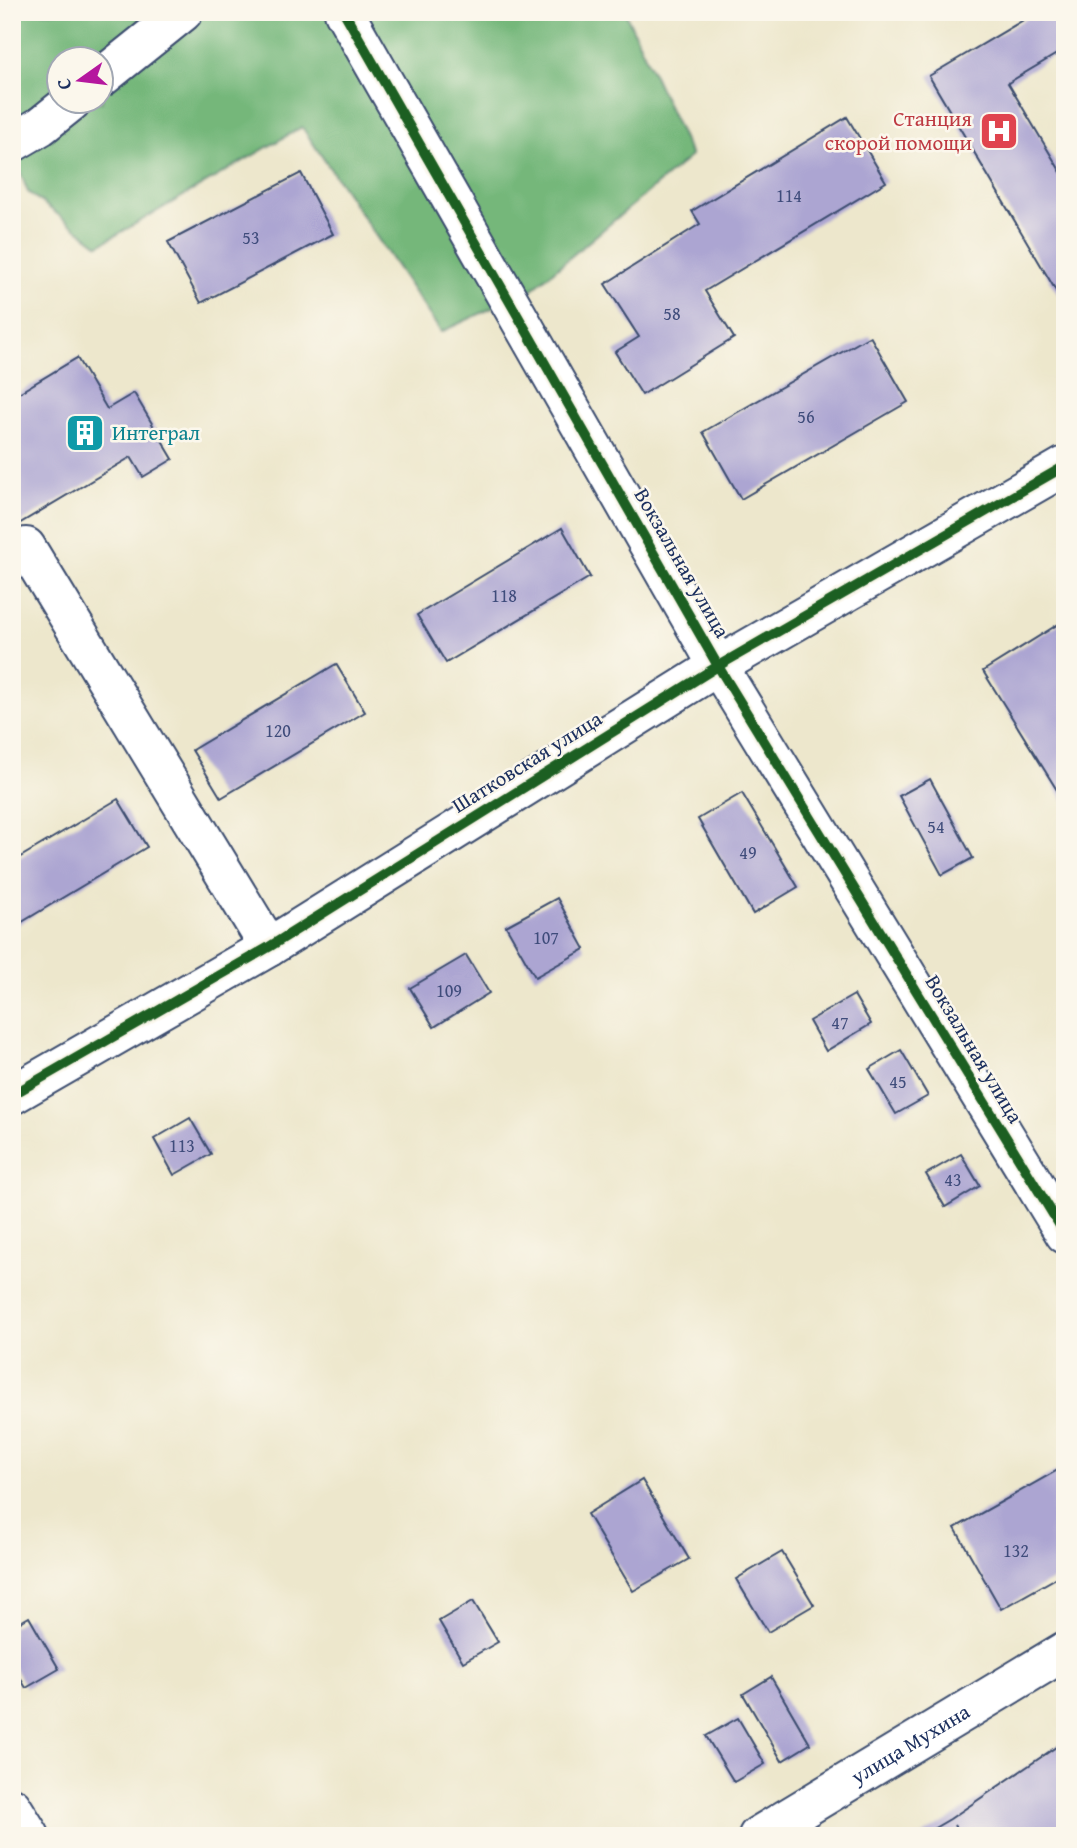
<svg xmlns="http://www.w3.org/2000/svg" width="1077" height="1848" font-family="'Gentium Book Plus',serif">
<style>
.forest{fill:#74b77a;stroke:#48736c;stroke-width:2;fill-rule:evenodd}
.building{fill:#aca5d2}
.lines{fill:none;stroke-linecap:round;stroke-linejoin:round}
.minor-casing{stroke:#3a4b6e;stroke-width:42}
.minor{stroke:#fff;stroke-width:38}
.cycleway-casing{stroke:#fbf7ec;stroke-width:15}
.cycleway{stroke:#1b5e20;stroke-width:10}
.labels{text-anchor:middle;stroke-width:5;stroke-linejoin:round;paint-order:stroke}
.number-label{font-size:18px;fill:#3f4c7b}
.health-label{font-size:21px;fill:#be3a42;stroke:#fbf7ec;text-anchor:end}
.culture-label{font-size:21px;fill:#0d838f;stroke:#fbf7ec;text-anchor:start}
.street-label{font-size:21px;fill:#1b2f5e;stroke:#fbf7ec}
</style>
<rect width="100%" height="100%" fill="#fbf7ec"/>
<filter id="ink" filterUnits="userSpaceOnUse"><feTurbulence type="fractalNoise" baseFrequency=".0143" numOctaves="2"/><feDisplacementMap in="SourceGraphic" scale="14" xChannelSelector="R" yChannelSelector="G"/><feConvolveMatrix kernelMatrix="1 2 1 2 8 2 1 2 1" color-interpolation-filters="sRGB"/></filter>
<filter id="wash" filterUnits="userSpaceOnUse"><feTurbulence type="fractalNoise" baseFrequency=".00686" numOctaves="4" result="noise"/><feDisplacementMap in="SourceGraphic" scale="28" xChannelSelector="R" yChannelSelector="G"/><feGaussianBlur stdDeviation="1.57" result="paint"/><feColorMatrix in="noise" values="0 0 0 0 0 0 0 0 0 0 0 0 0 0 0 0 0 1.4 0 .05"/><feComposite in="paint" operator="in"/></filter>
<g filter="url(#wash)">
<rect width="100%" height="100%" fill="#ede7cc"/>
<path class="forest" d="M12,12H625L691,156L531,290L441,332L302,127L99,245L28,192L12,151ZM60,60H102V102H60Z"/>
<g id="blocks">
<path class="building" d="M1037,12H1065V49L1008,83L1065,179V306L929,76Z
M847,117L886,182L705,291L734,338L642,395L615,352L639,337L605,284L700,224L692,211Z
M301,173L333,234L201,303L168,242Z
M870,336L908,402L741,499L703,432Z
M77,358L107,409L134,393L173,459L143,477L131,457L12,528V397Z
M562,528L590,577L446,663L417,615Z
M1065,620V803L983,671Z
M336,664L365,712L221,798L192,750Z
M930,779L973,858L942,875L899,796Z
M742,793L798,887L753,914L698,819Z
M118,799L147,847L12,928V862Z
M557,898L585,949L535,977L506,926Z
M466,955L489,993L434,1027L410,988Z
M854,995L871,1024L826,1051L809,1021Z
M901,1050L928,1096L896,1114L869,1069Z
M190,1118L211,1154L174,1175L154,1139Z
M961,1154L980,1186L945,1207L926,1174Z
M1065,1466V1573L1001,1609L955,1528Z
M642,1480L689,1559L633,1591L587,1514Z
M782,1552L814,1605L768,1632L736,1579Z
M473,1601L498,1642L463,1662L439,1621Z
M29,1617L59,1669L26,1688L12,1664V1627Z
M771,1677L810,1744L782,1761L743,1694Z
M738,1718L765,1764L734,1782L706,1736Z
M1065,1741V1836H961L954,1825L960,1836H921L950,1819Z"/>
</g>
</g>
<g filter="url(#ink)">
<use href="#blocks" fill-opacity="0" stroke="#3a4b6e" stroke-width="2"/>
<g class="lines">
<g class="minor-casing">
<g id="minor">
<path d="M344,12L718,666L1065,1234"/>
<path d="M102,77L183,12"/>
<path d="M12,143L41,126L71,102"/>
<path d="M26,547L269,947"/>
<path d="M12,1095L269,947L718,666L1065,466"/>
<path d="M12,1807L30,1836"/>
<path id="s1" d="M758,1836L1065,1651"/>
</g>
</g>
<use href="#minor" class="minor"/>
<g class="cycleway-casing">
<path id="cycleway" d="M344,12L718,666L1065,1234
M12,1095L269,947L718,666L1065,466"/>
</g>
<use href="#cycleway" class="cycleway"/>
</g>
</g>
<defs>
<g id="hospital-square" transform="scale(2.0125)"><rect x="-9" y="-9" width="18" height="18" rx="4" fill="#e0444e" stroke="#fbf7ec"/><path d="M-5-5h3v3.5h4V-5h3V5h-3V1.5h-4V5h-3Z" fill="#fff"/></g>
<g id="building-square" transform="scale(2.0125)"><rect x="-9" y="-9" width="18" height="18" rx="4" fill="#0f9aa8" stroke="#fbf7ec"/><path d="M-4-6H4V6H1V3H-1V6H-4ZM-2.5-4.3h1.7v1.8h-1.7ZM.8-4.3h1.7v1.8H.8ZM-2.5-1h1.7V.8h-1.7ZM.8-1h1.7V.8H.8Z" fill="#fff"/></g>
</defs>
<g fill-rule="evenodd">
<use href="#hospital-square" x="999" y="131"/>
<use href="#building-square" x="85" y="433"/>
</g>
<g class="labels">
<g class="number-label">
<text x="789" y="202">114</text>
<text x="251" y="244">53</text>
<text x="672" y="320">58</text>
<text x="806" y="423">56</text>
<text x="504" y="602">118</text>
<text x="278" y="737">120</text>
<text x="936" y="833">54</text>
<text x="748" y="859">49</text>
<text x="546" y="944">107</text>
<text x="449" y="997">109</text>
<text x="840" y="1029">47</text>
<text x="898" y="1088">45</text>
<text x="182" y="1152">113</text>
<text x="953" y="1186">43</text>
<text x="1016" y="1557">132</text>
</g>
<g class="health-label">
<text x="972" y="126">Станция<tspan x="972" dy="24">скорой помощи</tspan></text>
</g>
<g class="culture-label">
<text x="112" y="440">Интеграл</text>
</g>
<g class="street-label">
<text transform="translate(682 563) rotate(60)" y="7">Вокзальная улица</text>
<text transform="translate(527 762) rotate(-32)" y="7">Шатковская улица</text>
<text transform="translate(974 1049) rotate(59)" y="7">Вокзальная улица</text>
<text dy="7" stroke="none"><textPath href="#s1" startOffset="178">улица Мухина</textPath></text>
</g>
</g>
<rect width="1077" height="1848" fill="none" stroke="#fbf7ec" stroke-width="42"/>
<g transform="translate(80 80) rotate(256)"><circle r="33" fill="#fbf7ec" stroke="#a1a7b3" stroke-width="2"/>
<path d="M0-5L12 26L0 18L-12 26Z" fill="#b5179e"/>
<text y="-10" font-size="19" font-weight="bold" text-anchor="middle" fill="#1b2f5e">С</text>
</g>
</svg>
